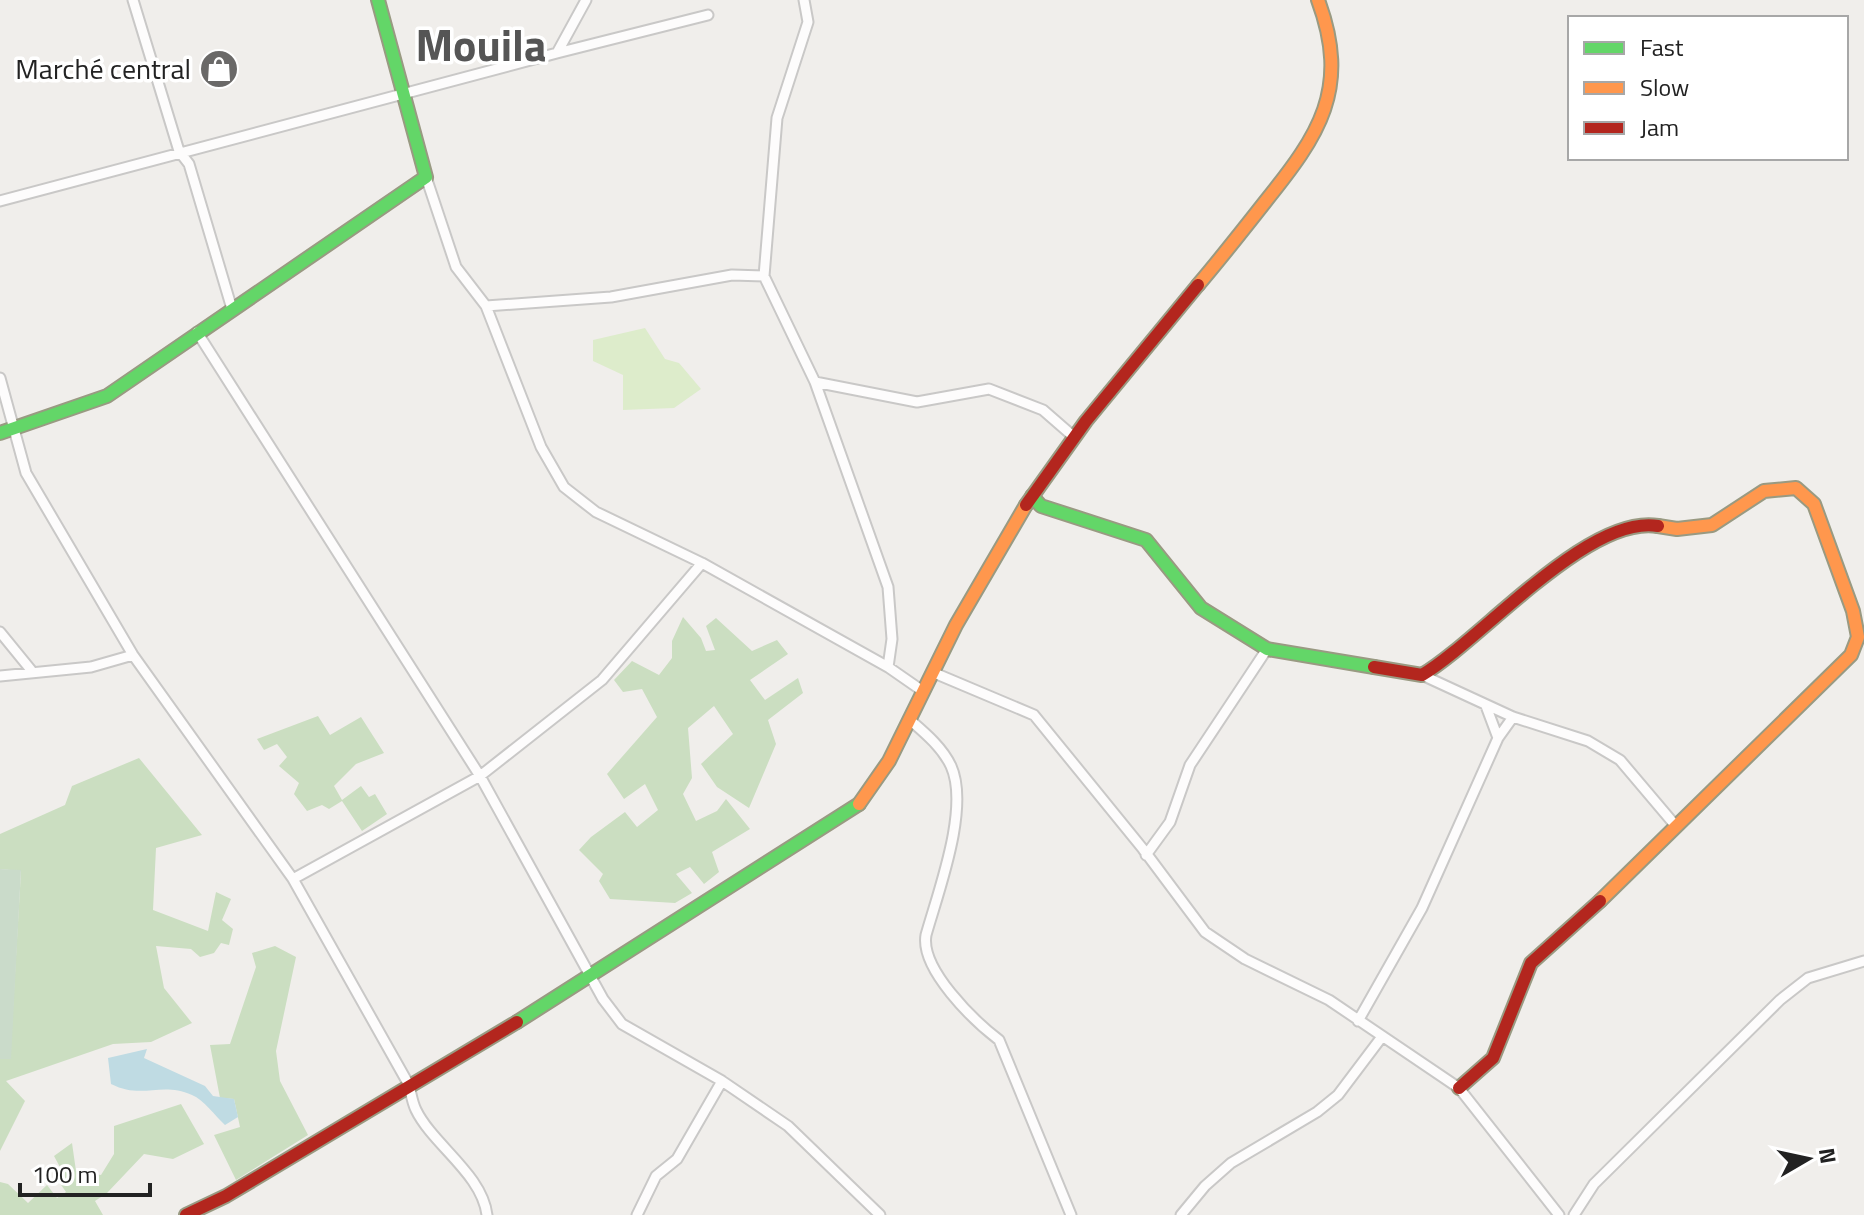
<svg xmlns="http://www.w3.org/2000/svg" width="1864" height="1215" font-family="'Titillium Web',sans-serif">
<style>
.grass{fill:#ddeccb}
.forest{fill:#cbdec1}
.cemetery{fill:#cadbca}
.water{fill:#bfdbe3}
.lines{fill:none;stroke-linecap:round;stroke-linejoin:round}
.street-casing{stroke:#c9c8c7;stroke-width:13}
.fast-casing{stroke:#999a82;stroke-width:16}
.slow-casing{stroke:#999a82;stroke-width:16}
.jam-casing{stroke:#999a82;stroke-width:16}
.street{stroke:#fdfcfc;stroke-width:9}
.fast{stroke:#63d668;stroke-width:12}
.slow{stroke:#ff974d;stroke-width:12}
.jam{stroke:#b3261e;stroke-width:12}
.labels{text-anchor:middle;stroke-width:7;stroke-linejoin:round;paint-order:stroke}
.poi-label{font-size:28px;fill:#222;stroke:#fff;text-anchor:end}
.town-label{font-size:44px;font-weight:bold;fill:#555;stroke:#fff}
</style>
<rect width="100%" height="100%" fill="#f0eeeb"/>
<path class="grass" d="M645,328L665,359L679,363L701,389L674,408L623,410V375L593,361V340Z"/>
<path class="forest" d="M683,617L701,638L706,651L715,650L706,626L716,618L752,651L777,640L788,654L750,680L765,700L798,678L803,693L768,720L776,744L749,808L717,787L701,764L733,734L714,706L688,728L692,778L683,794L696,821L717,811L726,799L750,829L712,852L719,872L704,884L690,867L676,874L692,893L675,903L610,899L599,881L603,874L579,850L591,837L625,812L637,827L658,810L645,784L624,799L607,774L657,717L642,689L623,692L614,680L632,661L659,675L672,658V641Z
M318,716L330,735L361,717L384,753L356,764L334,786L342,800L361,786L369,797L375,794L387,814L362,831L342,801L329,809L322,805L307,811L294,794L299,783L279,766L287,757L277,744L264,750L257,739Z
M139,758L202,835L156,848L153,910L208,931L216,892L231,899L222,920L233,929L229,945L221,943L214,953L200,957L191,949L156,946L164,988L192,1023L151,1042L113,1044L6,1081L25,1101L0,1151V1059H10L21,871L0,869V834L65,805L72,786Z
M275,946L296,957L276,1051L280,1081L308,1135L236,1180L214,1135L240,1127L234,1099L220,1098L210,1045L230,1044L256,967L252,953Z
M181,1104L204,1144L173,1159L144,1154L107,1193L95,1201L103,1215H0V1182L8,1184L28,1203L47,1185L57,1198L66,1192L55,1176L61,1169L54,1156L72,1143L76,1171L101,1175L114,1154V1126Z"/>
<path class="cemetery" d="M0,869L21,870L11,1059H0Z"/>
<path class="water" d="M147,1049L144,1058L205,1086L213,1096L234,1099L238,1117L225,1125C215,1116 204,1100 192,1095C160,1081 143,1100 111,1084L108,1058Z"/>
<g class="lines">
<g class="street-casing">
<path id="street" d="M133,0L179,151L189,164L232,309
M804,0L808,22L777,118L764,276L815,382L888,587L892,639L888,667
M557,53L708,15
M426,177L456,267L486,306L541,447L564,487L596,512L702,563L888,667L924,692
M0,201L557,53L586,0
M486,306L611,297L732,275L764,276
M197,332L480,776L603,999L622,1024L722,1081L788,1126L880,1215
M0,378L26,473L133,655L293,879L409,1085C411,1093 412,1102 416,1110C433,1145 482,1174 487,1215
M815,382L917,402L989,389L1043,410L1074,437
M0,632L31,670
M932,672L1034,715L1143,849L1205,932L1245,959L1329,1000L1459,1088L1559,1215
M1422,675L1513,717L1588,741L1620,760L1675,825
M0,676L91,667L133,655
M1486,706L1498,738
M910,720C925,733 942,747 951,766C970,808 938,892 926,935C920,969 974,1021 999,1040L1071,1215
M1146,855L1170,822L1190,765L1267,649
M293,879L480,776L602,680L702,563
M1358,1021L1422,908L1498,738L1513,717
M637,1215L656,1176L677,1159L722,1081
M1181,1215L1205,1186L1231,1163L1317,1112L1338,1095L1381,1038
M1574,1215L1594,1184L1780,1000L1808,978L1864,961"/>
</g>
<g class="fast-casing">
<path id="fast" d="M0,433L107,396L426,177L378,0
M1032,496L1041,506L1146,540L1201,608L1267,649L1374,667
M517,1022L859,804"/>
</g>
<g class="slow-casing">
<path id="slow" d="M1198,285C1221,258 1243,230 1265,202C1319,135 1351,89 1318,0
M859,804L889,761L956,625L1026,505
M1600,901L1851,655L1858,637L1853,611L1814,504L1796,488L1764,491L1712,525L1677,529L1658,526"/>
</g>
<g class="jam-casing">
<path id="jam" d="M1026,505L1086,421L1198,285
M1374,667L1422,675C1481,640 1588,514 1658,526
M1459,1088L1493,1058L1531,963L1600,901
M186,1215L226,1196L517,1022"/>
</g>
<use href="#street" class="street"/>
<use href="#fast" class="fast"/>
<use href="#slow" class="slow"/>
<use href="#jam" class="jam"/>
</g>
<defs>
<g id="shop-disc" transform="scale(2)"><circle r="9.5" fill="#6a6968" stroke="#fff"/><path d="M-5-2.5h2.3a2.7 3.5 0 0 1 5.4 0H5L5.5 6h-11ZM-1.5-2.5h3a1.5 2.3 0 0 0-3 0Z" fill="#fff"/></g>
</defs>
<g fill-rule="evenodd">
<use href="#shop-disc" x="219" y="69"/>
</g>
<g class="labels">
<g class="poi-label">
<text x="191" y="79">Marché central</text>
</g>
<g class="town-label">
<text x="481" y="61">Mouila</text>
</g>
</g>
<rect x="1568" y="16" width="280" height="144" fill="#ffffff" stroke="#a7a7a7" stroke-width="2"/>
<rect x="1584" y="42" width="40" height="12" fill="#63d668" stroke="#a7a7a7" stroke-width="2"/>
<text x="1640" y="56" font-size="24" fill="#222222">Fast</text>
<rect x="1584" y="82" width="40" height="12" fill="#ff974d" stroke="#a7a7a7" stroke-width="2"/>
<text x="1640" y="96" font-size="24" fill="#222222">Slow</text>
<rect x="1584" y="122" width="40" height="12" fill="#b3261e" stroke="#a7a7a7" stroke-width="2"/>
<text x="1640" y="136" font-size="24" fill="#222222">Jam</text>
<g transform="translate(1808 1159) rotate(81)" stroke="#ffffff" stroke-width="6" paint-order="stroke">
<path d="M0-6L14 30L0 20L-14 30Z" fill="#222222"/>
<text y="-12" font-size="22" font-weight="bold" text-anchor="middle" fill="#222222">N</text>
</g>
<path d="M20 1183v12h130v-12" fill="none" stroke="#222222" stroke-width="4"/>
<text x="32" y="1183" font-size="24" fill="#222222" stroke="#ffffff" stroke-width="6" paint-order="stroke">100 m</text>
</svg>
